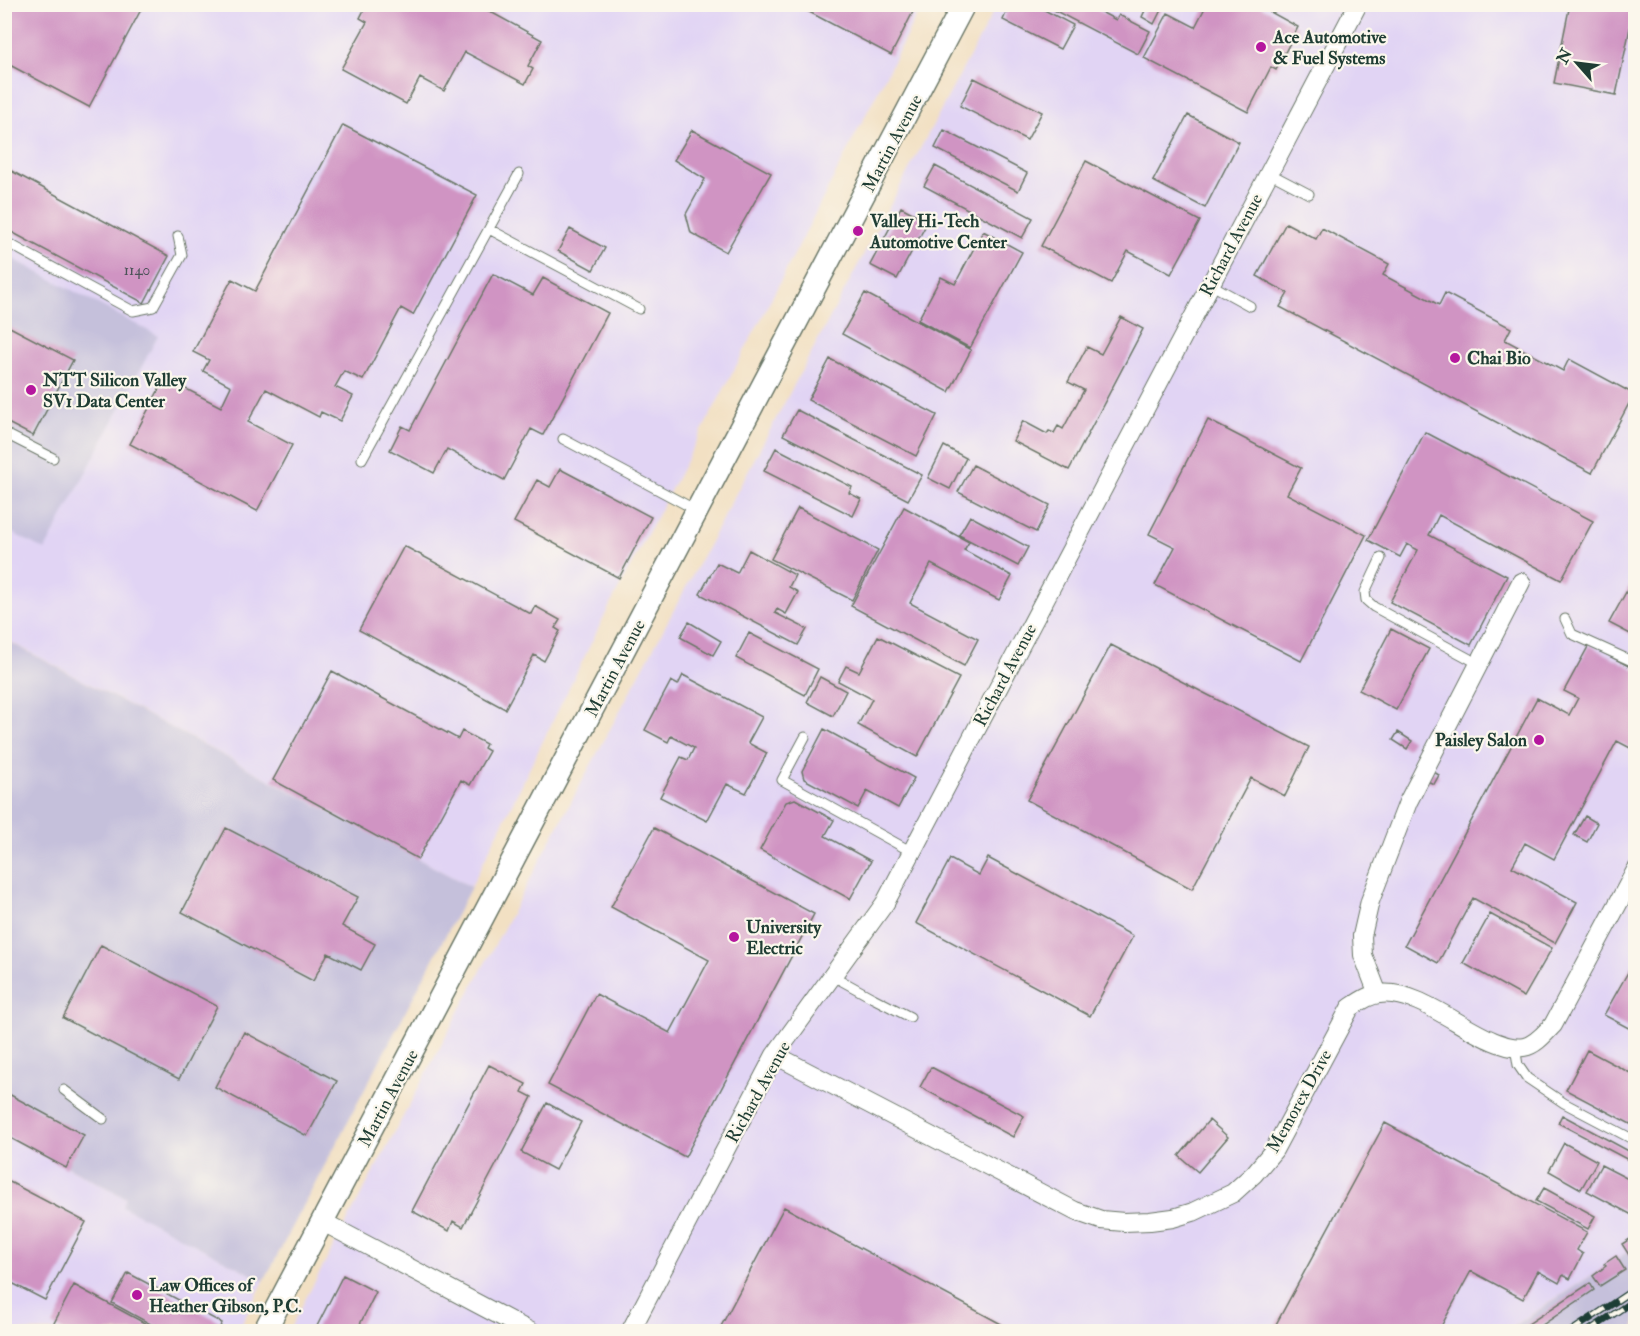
<svg xmlns="http://www.w3.org/2000/svg" width="1640" height="1336" font-family="'IM FELL Double Pica',serif">
<style>
.built{fill:#e1d4f4}
.industrial{fill:#c5c0db}
.building{fill:#d094c3}
.lines{fill:none;stroke-linecap:round;stroke-linejoin:round}
.service-casing{stroke:#697666;stroke-width:11}
.minor-casing{stroke:#697666;stroke-width:20}
.tertiary-casing{stroke:#697666;stroke-width:25}
.service{stroke:#fff;stroke-width:9}
.minor{stroke:#fff;stroke-width:18}
.tertiary{stroke:#fff;stroke-width:22}
.rail-casing{stroke:#1f3d34;stroke-width:7}
.rail{stroke:#fbf7ec;stroke-width:4.5;stroke-dasharray:14;stroke-linecap:butt}
.poi-dot{fill:#b5179e;stroke:#fbf7ec;stroke-width:2}
.labels{text-anchor:middle;stroke-width:4.5;stroke-linejoin:round;paint-order:stroke}
.number-label{font-size:15px;fill:#4b5358}
.poi-label{font-size:18px;font-weight:bold;fill:#1f3d34;stroke:#fbf7ec;text-anchor:start}
.street-label{font-size:18px;fill:#1f3d34;stroke:#fbf7ec}
</style>
<rect width="100%" height="100%" fill="#fbf7ec"/>
<filter id="ink" filterUnits="userSpaceOnUse"><feTurbulence type="fractalNoise" baseFrequency=".0167" numOctaves="2"/><feDisplacementMap in="SourceGraphic" scale="12" xChannelSelector="R" yChannelSelector="G"/><feConvolveMatrix kernelMatrix="1 2 1 2 8 2 1 2 1" color-interpolation-filters="sRGB"/></filter>
<filter id="wash" filterUnits="userSpaceOnUse"><feTurbulence type="fractalNoise" baseFrequency=".008" numOctaves="4" result="noise"/><feDisplacementMap in="SourceGraphic" scale="24" xChannelSelector="R" yChannelSelector="G"/><feGaussianBlur stdDeviation="1.35" result="paint"/><feColorMatrix in="noise" values="0 0 0 0 0 0 0 0 0 0 0 0 0 0 0 0 0 1.4 0 .05"/><feComposite in="paint" operator="in"/></filter>
<g filter="url(#wash)">
<rect width="100%" height="100%" fill="#f2e0c3"/>
<path class="built" d="M4,5H922L761,319L610,605L471,887L5,639Z
M997,5H1635V1247L1506,1331L288,1332Z
M4,1133L126,1198L123,1206L264,1281L238,1331H5Z"/>
<path class="industrial" d="M4,254L158,336L45,550L5,529Z
M4,639L471,887L264,1281L122,1206L126,1198L5,1133Z
M1635,1247V1331H1507Z"/>
<g id="blocks">
<path class="building" d="M4,4H144L89,107L4,62Z
M367,4H476L542,40L528,66L533,69L525,84L465,52L444,91L420,78L406,104L341,69L367,22L360,18Z
M794,4H917L891,55Z
M1010,4H1033L1073,25L1060,49L1003,20Z
M1049,4H1086L1116,20L1119,15L1150,31L1138,54L1048,7Z
M1148,4H1164L1154,24L1142,17Z
M1207,4H1256L1298,27L1276,70L1271,67L1248,112L1144,58L1168,13L1195,27Z
M1570,4H1635L1616,95L1554,83Z
M974,78L1042,112L1027,140L960,106Z
M1188,115L1239,142L1205,208L1153,181Z
M343,125L477,195L413,315L401,308L363,380L344,371L335,387L353,396L340,421L321,412L319,417L266,389L248,422L292,445L257,511L130,444L165,378L221,407L231,386L203,371L209,360L193,352L232,279L255,291Z
M692,130L771,173L726,252L691,233L686,214L705,179L674,160Z
M944,130L1027,173L1018,191L935,148Z
M1086,161L1200,221L1171,274L1128,251L1111,283L1041,246Z
M935,166L1033,218L1022,238L924,186Z
M4,167L169,256L144,303L4,228Z
M901,207L928,221L897,279L870,265Z
M1286,223L1316,239L1322,228L1389,264L1383,275L1439,305L1445,293L1511,328L1505,340L1563,371L1569,359L1634,394L1592,473L1280,307L1288,293L1257,276Z
M570,229L605,248L593,270L558,251Z
M983,231L1022,252L970,348L918,320L941,277L955,284Z
M493,274L533,295L543,278L608,313L543,435L531,429L504,480L447,449L434,473L390,450L402,426L410,430Z
M865,293L971,350L949,392L842,334Z
M1121,317L1143,329L1069,470L1013,441L1023,421L1047,434L1049,431L1054,433L1058,426L1063,429L1084,390L1068,382L1087,347L1101,354Z
M4,324L73,360L33,436L4,421Z
M830,359L937,415L916,456L808,400Z
M797,410L922,475L908,500L783,435Z
M1208,420L1301,468L1287,494L1366,535L1301,661L1155,585L1175,547L1149,534Z
M1425,432L1593,521L1561,580L1439,515L1429,535L1507,576L1471,645L1390,602L1418,550L1407,544L1400,557L1368,540Z
M944,446L966,458L950,489L928,478Z
M776,448L852,487L849,493L861,499L853,516L764,471Z
M973,465L1050,505L1036,532L958,492Z
M560,469L651,517L619,578L514,522L537,480L550,487Z
M904,507L969,542L964,550L1012,576L999,600L931,564L910,603L978,639L964,666L851,606Z
M798,508L878,550L852,600L771,559Z
M970,516L1028,547L1018,566L959,535Z
M404,546L531,614L535,606L560,620L555,628L560,631L544,661L534,655L505,709L359,630Z
M749,550L795,575L789,587L798,592L786,614L777,609L775,613L807,629L798,645L700,594L717,563L737,573Z
M1636,574V637L1609,623Z
M689,622L721,641L713,655L680,637Z
M1391,629L1429,649L1396,710L1359,690Z
M749,633L818,669L805,695L736,658Z
M878,636L959,678L917,757L858,725L872,699L838,681L846,666L859,672Z
M1111,645L1309,747L1285,796L1251,778L1192,889L1027,800Z
M1589,645L1636,670V751L1617,741L1554,859L1525,843L1512,867L1577,902L1555,943L1473,898L1438,963L1405,945L1537,698L1569,715L1578,698L1564,691Z
M332,671L458,739L462,731L486,744L484,748L489,751L470,785L461,780L418,859L273,780Z
M683,675L762,717L748,743L767,753L746,793L727,784L707,821L660,797L681,757L688,760L694,748L671,736L668,742L645,730L671,681L678,685Z
M820,677L846,691L833,716L807,702Z
M824,729L914,778L898,808L867,791L858,808L804,779L802,771Z
M1398,732L1412,741L1407,749L1393,740Z
M1432,771L1439,775L1434,784L1427,781Z
M795,799L834,820L825,836L871,861L850,899L760,850L786,802Z
M1585,816L1597,823L1587,842L1574,835Z
M226,828L358,897L342,926L375,944L361,970L328,953L313,981L182,912Z
M654,828L814,914L685,1157L548,1085L596,994L670,1033L709,960L611,907Z
M988,858L1133,936L1090,1016L916,923L950,859L979,875Z
M1490,914L1552,948L1524,997L1463,963Z
M101,945L217,1006L179,1079L63,1018Z
M1636,958V1032L1604,1015Z
M244,1032L337,1081L307,1136L215,1087Z
M1587,1050L1636,1076V1127L1566,1090Z
M489,1065L526,1084L522,1092L532,1097L463,1227L453,1221L449,1231L412,1211Z
M931,1067L1024,1116L1013,1137L920,1087Z
M5,1092L84,1135L66,1168L5,1135Z
M547,1103L581,1122L555,1170L521,1152Z
M1562,1115L1636,1155V1164L1558,1123Z
M1209,1120L1228,1137L1198,1172L1179,1156Z
M1385,1123L1587,1232L1577,1250L1583,1254L1570,1279L1563,1275L1559,1283L1538,1271L1523,1299L1471,1271L1438,1332H1281L1274,1328Z
M1564,1143L1597,1161L1581,1189L1549,1171Z
M1601,1165L1636,1183V1210L1632,1215L1587,1191Z
M4,1179L86,1222L45,1300L4,1279Z
M1544,1188L1595,1216L1588,1229L1536,1201Z
M784,1207L1016,1332H718Z
M1636,1235V1266L1622,1244Z
M1616,1256L1625,1270L1600,1286L1593,1276L1606,1266L1604,1264Z
M128,1273L222,1323L217,1332H165L112,1303Z
M343,1275L376,1292L356,1332H314Z
M1590,1283L1594,1290L1532,1332H1516Z
M74,1285L161,1332H65L53,1325Z"/>
</g>
</g>
<g filter="url(#ink)">
<use href="#blocks" fill-opacity="0" stroke="#697666" stroke-width="1.5"/>
<g class="lines">
<g class="service-casing">
<path id="service" d="M1269,173L1309,194
M489,229L639,309
M4,241L133,311L153,307L182,255L178,236
M1210,284L1250,306
M4,433L53,458
M563,439L696,510
M362,459L519,174
M1381,558L1365,592L1366,600L1374,607L1479,664
M1565,619L1572,634L1636,663
M805,737L782,780L912,852
M833,976L871,997L910,1017
M1515,1047L1518,1065L1527,1078L1564,1103L1636,1141
M64,1090L103,1119"/>
</g>
<g class="minor-casing">
<path id="minor" d="M1378,994L1363,955L1362,936L1370,901L1408,802L1521,582
M775,1055L1075,1211L1101,1220L1124,1222L1150,1221L1173,1218L1193,1212L1233,1193L1254,1174L1274,1150L1350,1008C1359,1002 1368,995 1379,994C1416,989 1458,1027 1493,1041C1503,1045 1513,1049 1524,1047C1536,1045 1545,1033 1553,1025L1636,870
M323,1222L531,1332
M630,1332L775,1055L885,903L1358,4"/>
</g>
<g class="tertiary-casing">
<path id="tertiary" d="M264,1332L964,4"/>
</g>
<use href="#service" class="service"/>
<use href="#minor" class="minor"/>
<use href="#tertiary" class="tertiary"/>
<g class="rail-casing">
<path id="rail" d="M1570,1332L1636,1288
M1587,1332L1636,1299"/>
</g>
<use href="#rail" class="rail"/>
</g>
</g>
<g class="poi-dot">
<circle cx="1261" cy="47" r="6"/>
<circle cx="858" cy="231" r="6"/>
<circle cx="1455" cy="358" r="6"/>
<circle cx="31" cy="390" r="6"/>
<circle cx="1539" cy="740" r="6"/>
<circle cx="734" cy="937" r="6"/>
<circle cx="137" cy="1295" r="6"/>
</g>
<g class="labels">
<g class="number-label">
<text x="137" y="275">1140</text>
</g>
<g class="poi-label">
<text x="1273" y="43">Ace Automotive<tspan x="1273" dy="21">&amp; Fuel Systems</tspan></text>
<text x="870" y="227">Valley Hi-Tech<tspan x="870" dy="21">Automotive Center</tspan></text>
<text x="1467" y="364">Chai Bio</text>
<text x="43" y="386">NTT Silicon Valley<tspan x="43" dy="21">SV1 Data Center</tspan></text>
<text x="1527" y="746" text-anchor="end">Paisley Salon</text>
<text x="746" y="933">University<tspan x="746" dy="21">Electric</tspan></text>
<text x="149" y="1291">Law Offices of<tspan x="149" dy="21">Heather Gibson, P.C.</tspan></text>
</g>
<g class="street-label">
<text transform="translate(892 143) rotate(-62)" y="6">Martin Avenue</text>
<text transform="translate(1231 245) rotate(-62)" y="6">Richard Avenue</text>
<text transform="translate(615 668) rotate(-62)" y="6">Martin Avenue</text>
<text transform="translate(1005 675) rotate(-62)" y="6">Richard Avenue</text>
<text transform="translate(758 1092) rotate(-61)" y="6">Richard Avenue</text>
<text transform="translate(388 1098) rotate(-62)" y="6">Martin Avenue</text>
<text transform="translate(1299 1101) rotate(-61)" y="6">Memorex Drive</text>
</g>
</g>
<rect width="1640" height="1336" fill="none" stroke="#fbf7ec" stroke-width="24"/>
<g transform="translate(1577 63) rotate(298)" stroke="#fbf7ec" stroke-width="4.5" paint-order="stroke">
<path d="M0-4.5L10 22L0 15L-10 22Z" fill="#1f3d34"/>
<text y="-9" font-size="16" font-weight="bold" text-anchor="middle" fill="#1f3d34">N</text>
</g>
</svg>
